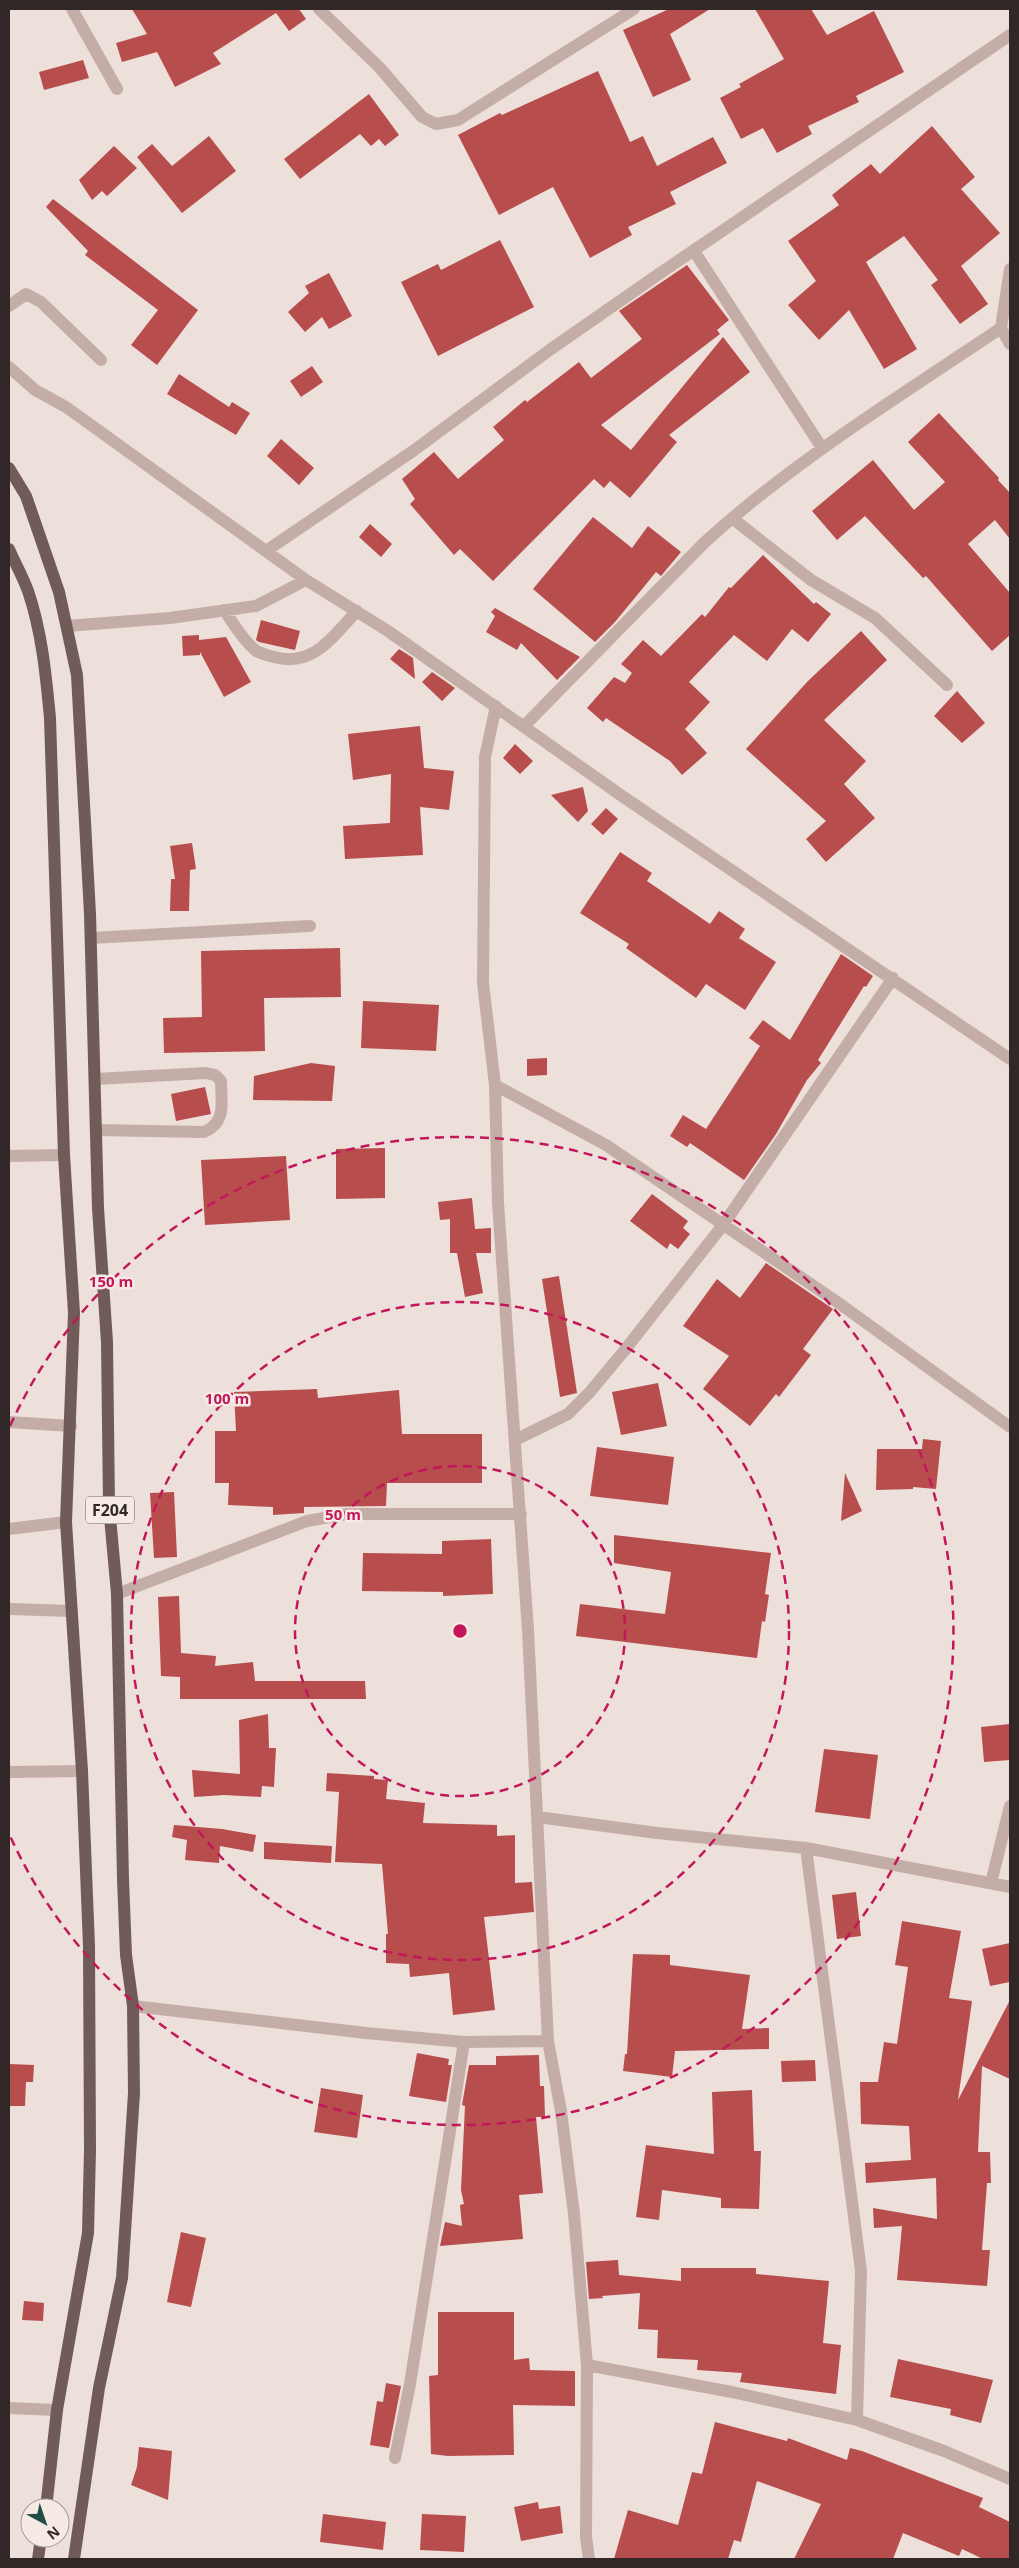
<svg xmlns="http://www.w3.org/2000/svg" width="1019" height="2568" font-family="'Open Sans',sans-serif">
<style>
.building{fill:#b74d4d}
.lines{fill:none;stroke-linecap:round;stroke-linejoin:round}
.minor{stroke:#c4ada6;stroke-width:12}
.major{stroke:#715b59;stroke-width:12}
.ring{fill:none;stroke:#c2185b;stroke-width:2.5;stroke-dasharray:9 6}
.labels{text-anchor:middle;stroke-width:5;stroke-linejoin:round;paint-order:stroke}
.shield{fill:#f6eae4;stroke:#6c625f;stroke-width:1}
.shield-label{font-size:16px;font-weight:bold;fill:#312726}
.centre{fill:#c2185b;stroke:#f6eae4;stroke-width:2.5}
.ring-label{font-size:15px;text-anchor:middle;font-weight:bold;fill:#c2185b;stroke:#f6eae4;stroke-width:5;stroke-linejoin:round;paint-order:stroke}
</style>
<rect width="100%" height="100%" fill="#eddfd9"/>
<path class="building" d="M132,9H299L306,19L289,31L276,13L213,53L221,64L175,87L157,52L122,62L116,43L147,34Z
M669,9H710L670,34L691,80L653,97L623,30Z
M755,9H811L827,35L874,11L904,72L856,96L859,102L808,126L812,134L777,153L763,128L741,139L720,98L741,87L739,84L784,59Z
M83,60L89,78L44,90L39,72Z
M598,71L630,142L643,136L657,166L713,137L727,163L670,192L676,204L628,227L632,235L590,258L553,187L499,215L458,135L500,113L502,115Z
M369,94L399,135L385,146L379,139L371,146L360,134L300,179L284,159Z
M932,126L975,177L961,189L1000,233L961,266L988,304L960,324L931,285L938,280L904,236L866,262L917,349L884,369L849,310L819,340L788,305L816,281L788,241L839,205L832,195L871,164L880,174Z
M209,136L236,171L182,213L137,157L152,144L172,166Z
M114,146L137,168L107,196L102,191L92,200L79,180Z
M53,199L198,310L157,365L131,345L158,310L85,255L88,251L46,207Z
M500,240L534,307L438,356L401,282L438,264L441,270Z
M687,265L729,320L717,330L720,334L601,425L631,450L723,337L750,372L669,435L677,442L630,498L610,481L604,488L594,479L493,581L460,549L454,555L410,504L415,499L402,479L434,452L458,479L504,440L493,427L525,400L527,402L579,362L591,378L642,339L619,311Z
M329,273L352,316L329,329L322,317L305,332L288,312L309,293L305,286Z
M312,366L323,382L301,397L290,381Z
M179,374L229,407L232,402L250,413L236,435L167,394Z
M939,413L999,478L998,480L1010,493V539L995,520L968,544L1010,593V635L992,651L926,576L923,578L865,516L837,540L812,511L873,460L914,510L945,482L908,442Z
M281,439L314,468L299,485L267,456Z
M593,517L632,548L648,526L681,552L661,576L656,572L615,622L595,642L533,589Z
M370,524L392,544L381,557L359,537Z
M763,555L814,604L816,602L831,614L808,642L792,629L767,661L734,635L689,682L710,702L685,729L707,753L682,775L670,761L606,718L603,722L587,708L614,677L625,683L632,673L621,664L643,640L661,656L702,614L705,617L729,587L731,588Z
M495,608L507,615L580,657L557,680L521,643L517,650L486,632L495,616L491,612Z
M261,620L300,631L295,650L259,642L256,640Z
M861,631L887,660L824,720L866,761L844,784L875,818L826,862L806,839L826,821L746,749L808,681Z
M199,635V640L226,637L251,682L224,697L200,652V655L183,656L182,636Z
M399,649L413,658L415,679L390,659Z
M432,672L455,688L442,701L422,682Z
M957,691L985,723L962,743L934,716Z
M420,726L424,768L454,771L449,810L420,807L423,855L345,859L343,826L390,823L391,774L353,780L348,734Z
M515,744L533,761L520,774L503,758Z
M583,787L588,811L578,822L551,795Z
M606,808L618,819L603,835L591,824Z
M192,843L196,869L190,870L189,911H170L171,879H175L170,846Z
M620,852L652,873L647,881L710,924L719,911L745,929L739,938L776,962L745,1010L706,984L696,998L626,948L629,944L580,913Z
M340,948L341,997L264,998L265,1051L164,1053L163,1018L202,1017L201,951Z
M841,954L873,976L866,987L864,986L818,1060L821,1063L807,1080L776,1134L744,1180L690,1143L687,1147L670,1136L683,1115L706,1129L760,1046L749,1038L763,1020L790,1040Z
M363,1001L439,1005L436,1051L361,1048Z
M547,1058V1075L527,1076V1059Z
M311,1063L335,1066L332,1101L253,1100L254,1076Z
M205,1087L211,1114L176,1121L171,1094Z
M385,1148V1198L336,1199V1149Z
M286,1156L290,1220L205,1225L201,1160Z
M652,1194L688,1221L683,1228L690,1234L678,1249L670,1243L667,1249L630,1221Z
M472,1198L475,1229L491,1228V1253H476L483,1293L465,1297L457,1253H450V1219L440,1220L438,1202Z
M766,1263L833,1309L803,1349L811,1355L779,1397L776,1394L750,1426L703,1389L729,1356L683,1326L717,1279L740,1298Z
M559,1276L577,1393L560,1397L542,1279Z
M658,1383L667,1426L621,1435L612,1392Z
M317,1389L318,1398L399,1390L402,1434H482V1483H387L386,1506L304,1507V1513L273,1515V1507L228,1505L229,1483H215V1431H236L234,1392Z
M923,1439L941,1441L936,1489L913,1487V1489L876,1490L877,1449H922Z
M597,1447L674,1457L668,1505L590,1496Z
M845,1473L862,1511L841,1521Z
M174,1492L177,1557L154,1558L150,1493Z
M614,1535L771,1553L765,1594L769,1595L765,1622L762,1621L757,1658L576,1636L580,1604L665,1614L671,1572L614,1563Z
M491,1539L493,1594L443,1596V1592L362,1591L363,1553L442,1554V1541Z
M179,1596L181,1653L216,1656L215,1666L253,1662L255,1681H365L366,1699H180V1677L161,1676L158,1597Z
M268,1714L269,1748H276L274,1787L262,1786L261,1797L224,1795L194,1797L192,1770L240,1774L239,1720Z
M1010,1724V1760L984,1762L981,1727Z
M824,1749L878,1755L870,1819L815,1812Z
M327,1773L374,1776V1779L388,1780L386,1799L425,1803L423,1823L497,1825V1836L515,1835V1883L532,1882L534,1912L484,1917L495,2010L453,2015L449,1973L410,1977L409,1964L386,1963V1934H388L382,1864L335,1862L339,1792L326,1791Z
M174,1825L222,1829L256,1835L253,1852L220,1846L219,1863L185,1860L187,1840L172,1837Z
M264,1842L332,1846L331,1863L264,1859Z
M856,1892L861,1936L837,1939L832,1895Z
M902,1921L961,1931L949,1998L972,2001L958,2100L1010,2000V2079L982,2066L978,2152H990L991,2183H987L982,2250H990L987,2286L897,2280L902,2226L874,2228L873,2208L937,2219L936,2178L866,2183L865,2163L911,2160L909,2126L861,2124L860,2082H878L884,2042L897,2044L908,1967L895,1965Z
M1010,1943V1982L990,1986L982,1949Z
M633,1954L670,1955V1965L750,1975L742,2029L769,2028V2049L675,2051L672,2077L623,2071L625,2054H627Z
M417,2053L449,2059L448,2065H452L446,2102L409,2096Z
M539,2055L540,2086H544L545,2117H536L543,2193L519,2195L523,2239L440,2246L445,2222L462,2226L460,2205L464,2204L461,2190L465,2106L462,2105L469,2065H496V2056Z
M815,2060L816,2081L782,2082L781,2061Z
M9,2064L34,2065L33,2082H26L25,2106H9Z
M321,2088L363,2095L357,2138L314,2132Z
M752,2090L754,2151H761L759,2209L721,2208V2198L662,2190L659,2220L636,2217L646,2145L714,2154L712,2092Z
M181,2232L206,2238L191,2307L167,2302Z
M618,2260L619,2275L681,2281V2268H756V2274L829,2281L823,2343L841,2345L836,2394L740,2382L742,2373L697,2370L698,2360L657,2358L658,2330L638,2329L640,2293L602,2296L603,2298L589,2299L586,2262Z
M24,2301L44,2303L43,2321L22,2320Z
M438,2312H514V2360L529,2358L530,2370L575,2371V2406L513,2405L514,2455L448,2456L431,2454L429,2376L438,2375Z
M898,2359L993,2380L981,2423L950,2415L951,2409L890,2397Z
M386,2383L401,2386L389,2448L370,2445L377,2401L383,2402Z
M715,2422L787,2441L788,2438L847,2460L850,2448L862,2451L983,2498L979,2507L1010,2522V2559H983L962,2549L959,2556L903,2533L893,2559H794L821,2504L757,2481L741,2542L734,2540L728,2559H614L628,2510L678,2525L692,2472L702,2474Z
M139,2447L172,2451L168,2500L131,2485L137,2467Z
M538,2502L539,2509L560,2506L563,2533L521,2541L514,2507Z
M323,2514L386,2522L383,2550L320,2542Z
M422,2514L466,2516L464,2552L420,2550Z"/>
<g class="lines">
<path class="minor" d="M72,9L117,89
M319,9L380,68L422,117L436,124L458,120L634,9
M694,251L822,448
M1010,269L1001,328L1010,344
M9,306L26,294L41,302L101,360
M9,367L35,390L66,407L306,580L388,631L622,796L1010,1059
M732,518L811,580L875,618L947,685
M266,551L413,451L551,349L656,276L1010,35
M224,610C234,624 242,639 255,650C260,654 268,655 274,657C313,668 332,637 357,611
M67,626L170,618L256,606L306,580
M496,706L485,757L483,983L495,1085L498,1203L528,1630L548,2041L561,2111L574,2214L587,2365L586,2537L589,2559
M525,725L705,542C795,460 900,396 1001,328
M91,938L310,926
M95,1079L206,1073L215,1075L221,1081C221,1103 227,1122 204,1132L96,1130
M495,1085L606,1145L840,1304L1010,1427
M9,1156L64,1155
M9,1422L71,1426
M515,1440L568,1414L589,1393L624,1351L723,1225L893,978
M9,1529L66,1522
M117,1594L307,1521L348,1514H521
M9,1609L72,1611
M9,1772L82,1771
M538,1817L657,1833L806,1848L1010,1887
M806,1848L861,2271L857,2420
M991,1883L1010,1806
M133,2006L366,2033L464,2042L548,2041
M587,2365L732,2392L857,2420L944,2451L1010,2479
M9,2408L57,2410
M395,2458L410,2384L464,2042"/>
<path class="major" d="M9,468L26,496L59,592L77,675L90,914L98,1208L107,1342L109,1506L117,1594L123,1879L126,1955L133,2006L134,2093L122,2278L99,2388L74,2559
M9,549C15,563 23,577 28,591C42,632 46,676 50,718L64,1155L74,1313L66,1522L82,1771L89,1946L90,2150L88,2233L57,2410L46,2508
M38,2559L41,2538"/>
</g>
<g class="ring">
<circle cx="460" cy="1631" r="165"/>
<circle cx="460" cy="1631" r="329"/>
<path d="M10 1426A494 494 0 1 1 10 1836"/>
</g>
<g class="labels">
<rect class="shield" x="86" y="1496.5" width="48" height="27" rx="4"/>
<g class="shield-label">
<text x="110" y="1516">F204</text>
</g>
</g>
<circle cx="460" cy="1631" r="8" class="centre"/>
<g class="ring-label">
<text x="111" y="1287">150 m</text>
<text x="227" y="1404">100 m</text>
<text x="343" y="1520">50 m</text>
</g>
<rect width="1019" height="2568" fill="none" stroke="#312726" stroke-width="20"/>
<g transform="translate(45 2523) rotate(140)"><circle r="24" fill="#f6eae4" stroke="#a79c98"/>
<path d="M0-4L9 19L0 12L-9 19Z" fill="#214d46"/>
<text y="-8" font-size="14" font-weight="bold" text-anchor="middle" fill="#312726">N</text>
</g>
</svg>
